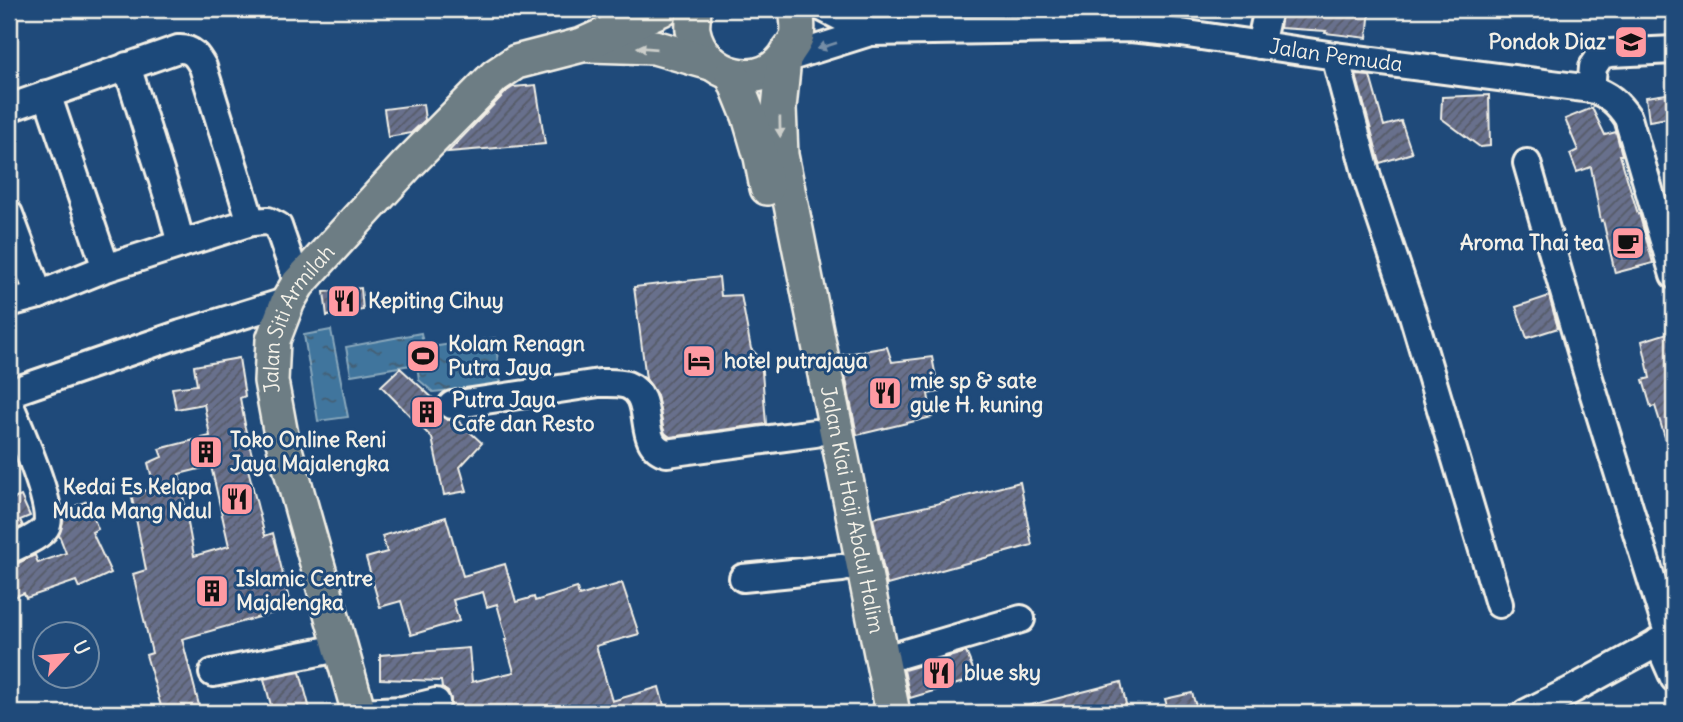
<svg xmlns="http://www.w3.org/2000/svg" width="1683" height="722" font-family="Delius,sans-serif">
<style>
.water{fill:url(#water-ripples);stroke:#88a7bb;stroke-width:2}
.building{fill:url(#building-hatch);stroke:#f4f1e8;stroke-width:2;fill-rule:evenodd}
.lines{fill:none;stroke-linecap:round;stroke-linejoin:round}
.minor-casing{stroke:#f4f1e8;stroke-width:32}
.major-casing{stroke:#f4f1e8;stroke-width:38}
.minor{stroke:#1f4a7a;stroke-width:26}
.major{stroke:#6d7d84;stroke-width:33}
.oneway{fill:#748da6}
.oneway2{fill:#ccceca}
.labels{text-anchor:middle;stroke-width:6;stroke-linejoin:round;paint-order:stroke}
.poi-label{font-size:21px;font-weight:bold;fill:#f4f1e8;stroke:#1f4a7a;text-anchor:start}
.street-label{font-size:21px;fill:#f4f1e8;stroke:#1f4a7a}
</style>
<defs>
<pattern id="water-ripples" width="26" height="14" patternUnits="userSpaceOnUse" patternTransform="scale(1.75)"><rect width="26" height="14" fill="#40759d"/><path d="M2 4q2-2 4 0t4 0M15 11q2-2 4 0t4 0" fill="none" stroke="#445e72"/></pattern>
<pattern id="building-hatch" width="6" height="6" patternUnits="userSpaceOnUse" patternTransform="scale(1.75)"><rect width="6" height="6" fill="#676f8c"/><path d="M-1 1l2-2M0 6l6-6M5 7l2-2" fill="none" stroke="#565a66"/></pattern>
</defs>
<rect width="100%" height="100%" fill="#1f4a7a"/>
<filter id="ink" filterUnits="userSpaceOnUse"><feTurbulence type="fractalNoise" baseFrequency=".0143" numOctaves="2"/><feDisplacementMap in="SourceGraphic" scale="14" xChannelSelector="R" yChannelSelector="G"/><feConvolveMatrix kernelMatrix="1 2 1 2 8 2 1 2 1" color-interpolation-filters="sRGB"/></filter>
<g filter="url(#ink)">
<path class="water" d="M331,330L348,417L318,421L304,335Z
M421,333L424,348L495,338L501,385L433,392L419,380L417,364L351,375L346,347Z"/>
<path class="building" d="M1283,9H1370L1367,38L1325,33L1326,31L1280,28Z
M1356,75L1370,76L1384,126L1401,121L1412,153L1380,163Z
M536,85L545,144L448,152L507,91L513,87Z
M1674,93V117L1649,121L1646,97Z
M1489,95L1490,146L1480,147L1441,118L1442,97Z
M423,104L425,120L411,133L388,137L384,109Z
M1592,108L1605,135L1616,132L1622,155H1620L1638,214L1639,213L1653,263L1615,273L1603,220L1601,221L1591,167L1577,172L1570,154L1578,150L1565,119Z
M719,277L721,296L741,295L751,349L761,359L766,424L670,437L665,433L663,427L657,395L646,379L634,287Z
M361,288L363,310L327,316L324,292Z
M1549,296L1558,328L1527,338L1516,307Z
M1674,331V456H1671L1655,406L1651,407L1643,380L1650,378L1642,341Z
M887,347L892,362L932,357L939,392L928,394L932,417L857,435L841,355Z
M239,358L245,396L240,398L245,424H244L252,455L245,457L265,536L273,533L291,608L182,639L201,713H163L146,655L152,653L133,574L146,570L131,493L155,489L148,463L162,457L159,449L210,436L204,404L176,409L172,388L197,385L194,366ZM211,466L229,546L194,556L179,474Z
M400,368L437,402V408L440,415L447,420H457L482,443L460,467L467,491L444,495L432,438L381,386Z
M1020,482L1032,545L887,585L873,518L936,504Z
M9,494L11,500L21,496L30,516L20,520L23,526L9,533Z
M87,501L98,529L92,532L111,573L79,588L76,581L26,598L24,593L9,599V566L16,564L35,555L38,563L66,553L59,535L63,521V511Z
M446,517L463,576L505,564L516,602L534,597L535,601L577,588L579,596L622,583L639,634L596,646L612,701L659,687L666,713H447L451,707V699L448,692L442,688L441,681L380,679V655L469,648L472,682L514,672L505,640H507L497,604L487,607L483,592L453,600L459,621L411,635L401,601L380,607L366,558L387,552L382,536Z
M966,652L977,678L910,698L904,670Z
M300,672L311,713H273L264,679Z
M1121,682L1128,713H1020V708Z
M1192,693L1198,713H1169L1165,699Z"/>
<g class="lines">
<g class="minor-casing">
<g id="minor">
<path d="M825,9L870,32"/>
<path d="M1260,45L1268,9"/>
<path d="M1335,56L1369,184L1413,315L1499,604"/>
<path id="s1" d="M784,59L870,32L1130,28L1181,33L1335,56L1591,89C1608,94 1618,103 1628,118L1674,275"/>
<path d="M127,66L170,203L181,244L251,222"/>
<path d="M1591,89L1593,67L1601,55L1610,53L1674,50"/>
<path d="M47,94L106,268"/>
<path d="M9,108L178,49C192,48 197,56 203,67L251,222L268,221L278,226L298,284"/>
<path d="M1527,163L1587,372L1669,636"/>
<path d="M9,214L39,295"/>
<path d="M9,303L39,295L106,268L181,244"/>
<path d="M9,393L181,334L288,301"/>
<path d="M9,403C17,423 57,511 46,527C39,538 20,544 9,550"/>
<path d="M452,405L599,383C608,383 618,382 627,385C658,397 634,445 667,453L815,433"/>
<path d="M743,578L842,568"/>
<path d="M1658,642L1674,678"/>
<path d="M882,660L1021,619"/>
<path d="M213,673L339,648"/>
<path d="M358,712L403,710L436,702"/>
<path d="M1526,713L1570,691L1674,634"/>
</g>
</g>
<g class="major-casing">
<g id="major">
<path d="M694,9C694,16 692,23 693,30C702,77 765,95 789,50C792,46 796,40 797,36C799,28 797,16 796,9"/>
<path d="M590,45L654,47L711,63"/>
<path id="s2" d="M784,59L779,108L781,155L893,713"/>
<path d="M732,74L749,116L761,157L767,188"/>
<path id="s3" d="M359,713L281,435L271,381L273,340L288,301L298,284L407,165L495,76L516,62L582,45L662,9"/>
</g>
</g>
<use href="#minor" class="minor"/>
<use href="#major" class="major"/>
</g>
<defs><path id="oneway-solid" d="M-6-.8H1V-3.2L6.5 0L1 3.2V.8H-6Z" transform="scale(1.75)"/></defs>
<use class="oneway" href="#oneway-solid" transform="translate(827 46) rotate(162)"/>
<g class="oneway2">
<use href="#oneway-solid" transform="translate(647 48) rotate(-175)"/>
<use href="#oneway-solid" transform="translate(780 127) rotate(89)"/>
</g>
</g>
<defs>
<g id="school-square" transform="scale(1.75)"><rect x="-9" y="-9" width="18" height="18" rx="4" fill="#ff9aa2" stroke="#1f4a7a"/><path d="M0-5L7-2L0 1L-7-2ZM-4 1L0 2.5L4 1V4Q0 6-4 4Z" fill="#111"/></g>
<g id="cafe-square" transform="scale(1.75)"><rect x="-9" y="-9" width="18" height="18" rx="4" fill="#ff9aa2" stroke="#1f4a7a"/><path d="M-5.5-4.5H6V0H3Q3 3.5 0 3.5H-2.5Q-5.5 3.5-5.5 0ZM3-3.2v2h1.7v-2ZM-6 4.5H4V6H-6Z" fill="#111"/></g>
<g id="restaurant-square" transform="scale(1.75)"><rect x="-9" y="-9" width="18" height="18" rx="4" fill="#ff9aa2" stroke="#1f4a7a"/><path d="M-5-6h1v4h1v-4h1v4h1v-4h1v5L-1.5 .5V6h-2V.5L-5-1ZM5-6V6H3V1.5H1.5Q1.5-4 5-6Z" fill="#111"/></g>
<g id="stadium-square" transform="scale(1.75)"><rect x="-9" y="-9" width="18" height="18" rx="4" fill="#ff9aa2" stroke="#1f4a7a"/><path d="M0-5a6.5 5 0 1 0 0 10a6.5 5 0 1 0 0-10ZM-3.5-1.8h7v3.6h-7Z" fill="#111"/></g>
<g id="hotel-square" transform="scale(1.75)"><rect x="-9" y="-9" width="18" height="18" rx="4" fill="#ff9aa2" stroke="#1f4a7a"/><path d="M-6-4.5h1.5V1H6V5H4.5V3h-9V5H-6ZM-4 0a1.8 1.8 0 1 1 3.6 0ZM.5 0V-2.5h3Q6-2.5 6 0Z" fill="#111"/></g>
<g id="building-square" transform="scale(1.75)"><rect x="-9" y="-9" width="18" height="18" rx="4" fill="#ff9aa2" stroke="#1f4a7a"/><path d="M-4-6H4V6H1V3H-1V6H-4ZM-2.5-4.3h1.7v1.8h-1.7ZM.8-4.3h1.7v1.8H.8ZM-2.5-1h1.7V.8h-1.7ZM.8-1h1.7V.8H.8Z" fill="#111"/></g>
</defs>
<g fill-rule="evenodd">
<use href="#school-square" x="1631" y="42"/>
<use href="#cafe-square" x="1628" y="243"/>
<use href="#restaurant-square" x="344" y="301"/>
<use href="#stadium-square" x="423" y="356"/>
<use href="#hotel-square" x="699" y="361"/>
<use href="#restaurant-square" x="885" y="393"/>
<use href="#building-square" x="427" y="412"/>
<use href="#building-square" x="206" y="452"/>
<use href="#restaurant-square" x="237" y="499"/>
<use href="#building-square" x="212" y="591"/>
<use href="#restaurant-square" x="939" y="673"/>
</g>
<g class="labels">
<g class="poi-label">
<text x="1606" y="49" text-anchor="end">Pondok Diaz</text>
<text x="1604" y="250" text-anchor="end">Aroma Thai tea</text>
<text x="368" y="308">Kepiting Cihuy</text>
<text x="448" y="351">Kolam Renagn<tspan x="448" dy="24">Putra Jaya</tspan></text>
<text x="724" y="368">hotel putrajaya</text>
<text x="910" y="388">mie sp &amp; sate<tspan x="910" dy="24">gule H. kuning</tspan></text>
<text x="452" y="407">Putra Jaya<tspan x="452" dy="24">Cafe dan Resto</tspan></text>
<text x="230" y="447">Toko Online Reni<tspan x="230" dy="24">Jaya Majalengka</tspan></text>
<text x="212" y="494" text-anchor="end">Kedai Es Kelapa<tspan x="212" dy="24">Muda Mang Ndul</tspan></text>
<text x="236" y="586">Islamic Centre<tspan x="236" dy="24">Majalengka</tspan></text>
<text x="964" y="680">blue sky</text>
</g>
<g class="street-label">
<text dy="7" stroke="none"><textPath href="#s1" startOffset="558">Jalan Pemuda</textPath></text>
<text dy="7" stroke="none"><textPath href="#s3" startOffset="413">Jalan Siti Armilah</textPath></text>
<text dy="7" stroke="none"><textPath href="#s2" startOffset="458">Jalan Kiai Haji Abdul Halim</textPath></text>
</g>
</g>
<rect width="1683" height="722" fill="none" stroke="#1f4a7a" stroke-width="35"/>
<rect x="18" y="18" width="1648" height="687" fill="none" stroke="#f4f1e8" stroke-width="2.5" filter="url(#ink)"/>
<g transform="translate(66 655) rotate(64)"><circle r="33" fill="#1f4a7a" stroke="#748da6" stroke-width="2"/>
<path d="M0-5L12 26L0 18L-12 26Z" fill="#ff9aa2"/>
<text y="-10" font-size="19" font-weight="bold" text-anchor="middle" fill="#f4f1e8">U</text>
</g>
</svg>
